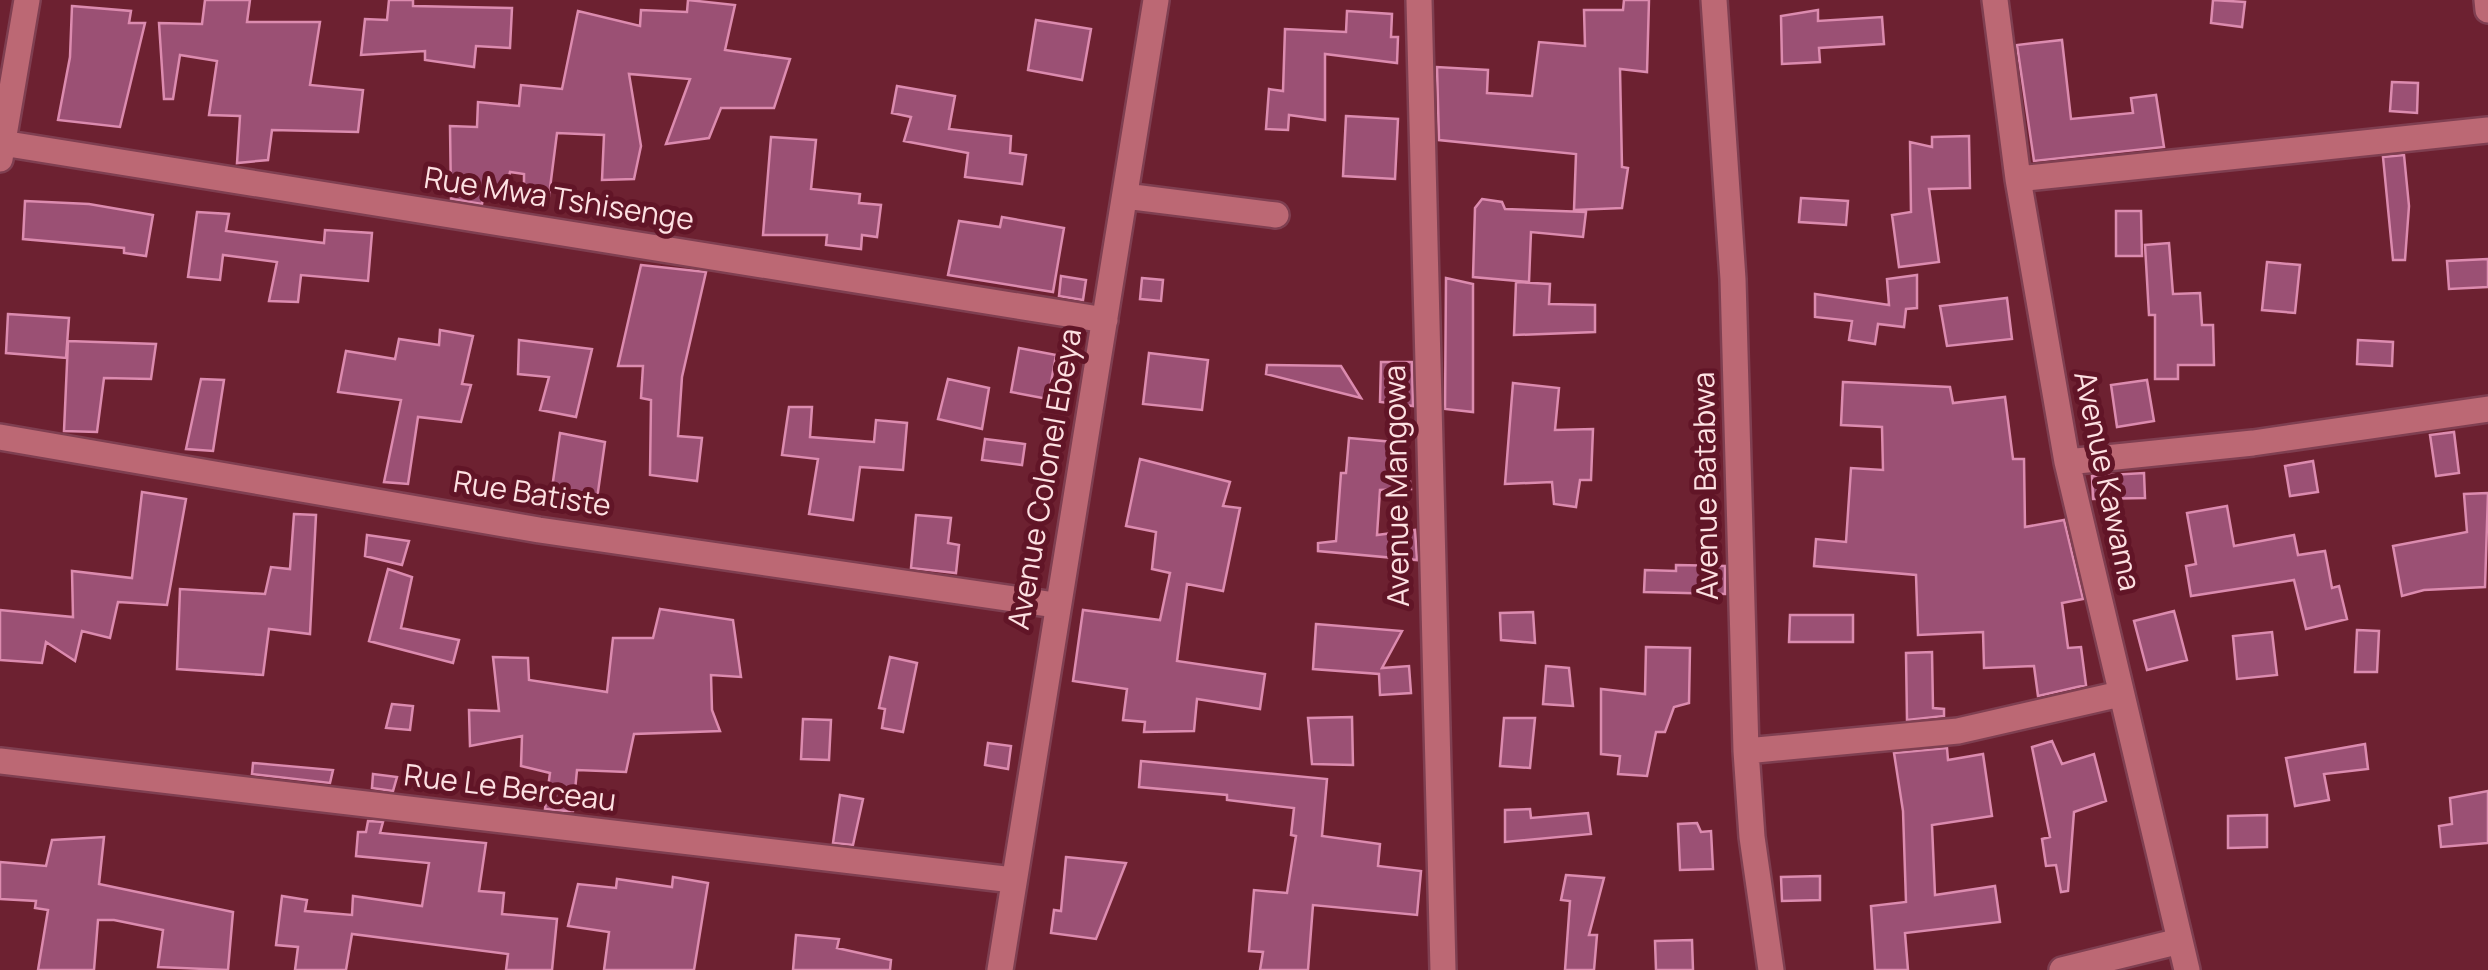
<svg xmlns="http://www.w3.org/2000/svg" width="2488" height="970" font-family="Manrope,sans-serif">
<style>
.building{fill:#9b5074;stroke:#dc8baf;stroke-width:2.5}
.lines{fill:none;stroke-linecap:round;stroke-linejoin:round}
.minor-casing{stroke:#7f3f51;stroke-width:30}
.minor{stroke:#bc6874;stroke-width:25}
.labels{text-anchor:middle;stroke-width:10;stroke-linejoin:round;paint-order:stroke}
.street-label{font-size:30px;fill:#fde0e2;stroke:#611527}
</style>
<rect width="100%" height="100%" fill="#6d2131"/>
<path class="building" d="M205,0H250L247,22H320L310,85L363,90L358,132L272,130L268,160L237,163L240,116L209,115L217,61L180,55L173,99H164L159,23L202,24Z
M389,0H413V6L512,8L510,48L476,46L474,67L425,60V51L361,55L365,19L387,20Z
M688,0L735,5L725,50L790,59L774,108H721L709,138L666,144L690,79L629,74L641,146L634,179L602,180L604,135L557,133L549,196L524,191V174L510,172L506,190L485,189L482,204L451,199L450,126L477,127L478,102L519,106L521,85L562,89L578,11L640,26L641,10L687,12Z
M1624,0H1649L1647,72L1620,69L1622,167L1628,168L1622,208L1574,210L1576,154L1439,140L1437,67L1488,70L1487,93L1532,96L1539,42L1585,46L1584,10H1623Z
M2213,0L2245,2L2242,27L2211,23Z
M72,6L131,11L129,23H145L120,127L58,120L70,57Z
M1818,10V21L1882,17L1884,44L1819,48L1820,62L1782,64L1781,16Z
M1347,11L1392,14L1391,37H1398L1397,63L1325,54V120L1289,115L1288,130L1266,129L1269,89L1283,91L1285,29L1346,32Z
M1036,20L1091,29L1082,80L1028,70Z
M2062,40L2071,119L2133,113L2131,98L2156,95L2164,147L2034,161L2017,45Z
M2392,82L2418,83L2417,113L2390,111Z
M897,86L955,96L949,129L1011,136L1010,153L1026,155L1022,184L965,177L968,153L904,141L911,117L892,113Z
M1346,116L1398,119L1395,179L1343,176Z
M1969,136L1970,188L1929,189L1939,262L1899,267L1892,215L1911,212L1910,142L1932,147V137Z
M771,137L816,140L811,189L860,194L859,203L881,205L877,237L862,235L861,249L826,245L827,235H763Z
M2404,155L2409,206L2405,260H2393L2383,157Z
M1801,198L1848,201L1846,225L1799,222Z
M1482,199L1502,202L1505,209L1586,212L1583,237L1531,232L1529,282L1473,277L1475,208Z
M25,201L89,204L153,215L146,256L124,253V248L23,239Z
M2116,211H2141L2142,256H2116Z
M197,212L229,214L226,231L324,243L325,230L372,233L368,281L301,275L298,302L269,301L277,262L223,255L220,280L188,277Z
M1002,217L1064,228L1053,292L948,275L959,221L1000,227Z
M2169,243L2173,294L2200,293L2202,325H2213L2214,365H2178V379H2155V315H2149L2145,245Z
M2488,259V287L2449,289L2447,261Z
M2267,262L2300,265L2295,313L2262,310Z
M641,265L706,272L682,377L678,436L702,438L697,481L650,475L651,400L641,398L643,366H618Z
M1917,275V308L1906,309L1904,327L1878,324L1875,344L1849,340L1852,321L1815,317V294L1889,305L1887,279Z
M1061,276L1086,280L1083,300L1059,296Z
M1142,278L1163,280L1161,301L1140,299Z
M1446,278L1473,284V412L1445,409Z
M1516,282L1550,284L1549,304L1595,305V332L1514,335Z
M2007,298L2012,339L1947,346L1940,306Z
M8,314L69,318L66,358L6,353Z
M440,330L473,336L462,384L471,385L461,422L418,417L408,484L384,482L401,400L338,392L346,351L395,359L399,339L439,345Z
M519,340L592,349L576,417L540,410L549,377L518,374Z
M2358,340L2393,342L2392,366L2357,364Z
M68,341L156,344L151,379L104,378L97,432L64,431Z
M1019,348L1056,355L1048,399L1011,392Z
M1149,353L1208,360L1202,410L1143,404Z
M1381,362H1412L1413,406L1380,402Z
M1267,365L1341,366L1361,398L1266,374Z
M201,379L224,380L213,451L186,449Z
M948,379L989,388L982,429L938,419Z
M2147,380L2154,421L2117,427L2111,385Z
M1843,382L1950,387L1953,403L2005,397L2013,459H2024L2025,527L2064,520L2083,599L2062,603L2068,648L2081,647L2086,685L2038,696L2034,666L1984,668L1983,632L1918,635L1916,575L1814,566L1816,539L1846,542L1851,468L1883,470L1882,427L1841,425Z
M1513,383L1559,388L1555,430L1593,429L1591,480H1580L1576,507L1554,504L1552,482L1505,484Z
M789,407H812L810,437L874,442L876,420L907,423L903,470L860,467L853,520L809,514L818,459L782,455Z
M2454,432L2459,473L2436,476L2430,435Z
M560,433L605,442L597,499L551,495Z
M1349,438L1405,443L1411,489L1380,490L1377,535L1415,530L1417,560L1318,551V543L1336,541L1341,473H1346Z
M985,439L1025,444L1022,465L982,460Z
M1140,459L1230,482L1223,506L1240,508L1223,591L1187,584L1177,661L1265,674L1260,709L1197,699L1194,731L1144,732L1145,722L1123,720L1127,689L1073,681L1083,610L1160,620L1170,573L1152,569L1156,532L1126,526Z
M2313,461L2318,492L2290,496L2285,466Z
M2144,473L2145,498L2093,499L2092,476Z
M142,492L186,499L167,605L118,602L110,638L82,631L75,661L46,642L42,663L0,660V610L73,617L72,571L132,578Z
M2488,493L2485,587L2424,590L2402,596L2393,546L2467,532L2464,494Z
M2227,506L2234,546L2294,535L2298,555L2325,551L2332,588L2339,586L2347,619L2306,629L2294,580L2191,596L2186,566L2196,564L2187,513Z
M294,514L316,515L310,634L269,629L263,675L177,669L180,589L265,594L271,567L290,569Z
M916,515L951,518L948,543L959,545L956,573L911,568Z
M367,535L409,541L402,565L365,556Z
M1676,565L1725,566V594L1644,592L1645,570L1676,571Z
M388,569L412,577L401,628L459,640L453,663L369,641Z
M660,609L733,620L741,677L711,675L712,710L720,731L634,734L626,772L577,770L573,811H567L545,809L550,773L521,766L522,736L470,746L469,710L499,711L493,657L528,658L529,680L607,692L613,638H653Z
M2174,611L2187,660L2147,670L2134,621Z
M1533,612L1535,643L1501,640L1500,613Z
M1790,615H1853V642H1789Z
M1316,624L1402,631L1382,668L1409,666L1411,693L1380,695L1379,674L1313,669Z
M2357,630L2379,631L2377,672H2355Z
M2272,632L2277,675L2237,679L2233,636Z
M1646,647L1690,648L1689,703L1674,707L1665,732H1656L1647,776L1618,774L1620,756L1601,754V689L1645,694Z
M1932,652L1933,708L1944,709V716L1907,720L1906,653Z
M890,657L917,663L903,732L882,728L885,709L879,708Z
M1546,666L1569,668L1573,706L1543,704Z
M392,704L413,706L410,730L386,728Z
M1352,717L1353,765L1312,764L1308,718Z
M1504,718H1535L1530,768L1500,766Z
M803,719L831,720L829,760L801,759Z
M2052,741L2062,764L2094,754L2106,801L2074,812L2068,891L2061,892L2056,865L2046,866L2042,839L2050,837L2032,747Z
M988,743L1011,746L1008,769L985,765Z
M2365,744L2368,769L2324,774L2329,800L2295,806L2286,758Z
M1947,748L1948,760L1983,754L1992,816L1932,825L1935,895L1995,886L2000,922L1905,933L1908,970H1875L1871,906L1906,902L1903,811L1894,753Z
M1141,761L1327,779L1322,836L1380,844L1378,866L1421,871L1417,915L1313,905L1308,970H1260L1263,952L1249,951L1254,890L1287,893L1296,836L1291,835L1294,808L1227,800V795L1139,787Z
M253,763L333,770L330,783L252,774Z
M373,774L397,777L393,791L372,788Z
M2488,791V843L2441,847L2439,826L2452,824L2450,798Z
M840,795L863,799L853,845L833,843Z
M1530,809L1531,818L1588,813L1591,834L1505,842V810Z
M2267,815V847L2228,848V816Z
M368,821L383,822L380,833L486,843L479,891L504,893L502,914L557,919L552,970H506L508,954L352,934L346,970H295L298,947L276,945L282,896L307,900L305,911L352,915L353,896L422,906L429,863L356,856L358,832H366Z
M1697,823L1701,832L1711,831L1713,869L1680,870L1678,824Z
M104,837L99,884L233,912L228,970L158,967L163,930L114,920H98L94,970H38L48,910L35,908L36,901L0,899V862L46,866L52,840Z
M1066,857L1126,863L1096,939L1051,933L1054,910L1061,911Z
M1566,875L1604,878L1589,935H1597L1594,970H1565L1570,901L1561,900Z
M1820,876V900L1782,901L1781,877Z
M673,877L708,883L694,970H604L609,932L568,926L578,884L616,888L617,879L672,887Z
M796,935L839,939L837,948L891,960L890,970H793Z
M1692,940L1693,970H1656L1655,941Z"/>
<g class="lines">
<g class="minor-casing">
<path id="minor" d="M1419,0L1443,970
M1714,0L1733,279L1746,751L1752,837L1771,970
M1995,0L2018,179L2067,462L2187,970
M2487,0L2488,10
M2,143L1105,320
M0,159L27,0
M2018,179L2488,130
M1125,196L1276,215
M0,437L539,530L1055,605
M2067,462L2253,443L2488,409
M1746,751L1958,731L2120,694
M0,761L1013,880
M1000,970L1156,0
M2062,970L2180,941"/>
</g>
<use href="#minor" class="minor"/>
</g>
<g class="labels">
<g class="street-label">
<text transform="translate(559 199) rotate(9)" y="10">Rue Mwa Tshisenge</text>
<text transform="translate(1045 479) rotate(-80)" y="10">Avenue Colonel Ebeya</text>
<text transform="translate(2107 481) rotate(78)" y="10">Avenue Kawama</text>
<text transform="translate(1397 486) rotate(-91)" y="10">Avenue Mangowa</text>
<text transform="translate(1706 486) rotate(-91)" y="10">Avenue Batabwa</text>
<text transform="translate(532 494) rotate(9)" y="10">Rue Batiste</text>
<text transform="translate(510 788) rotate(7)" y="10">Rue Le Berceau</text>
</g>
</g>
</svg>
